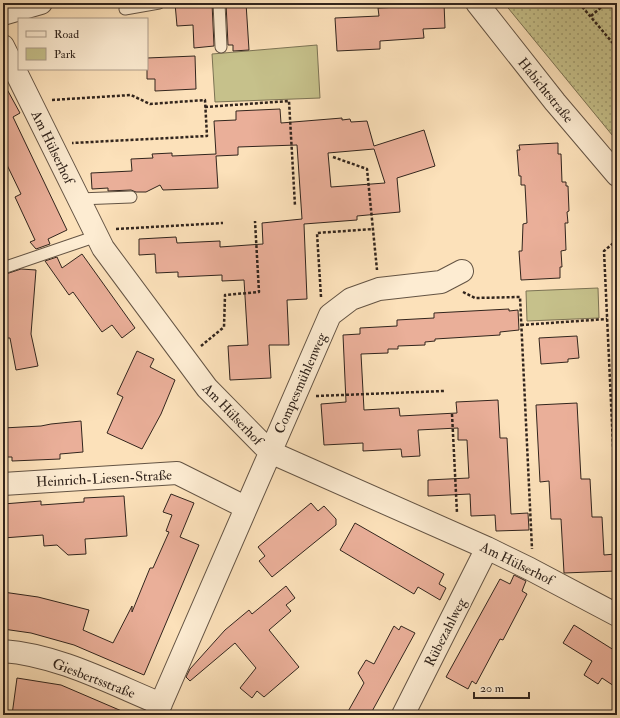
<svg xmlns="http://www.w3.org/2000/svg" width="620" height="718" font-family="'IM FELL Double Pica',serif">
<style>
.park{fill:#c6c18b;stroke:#7c7354}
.garden{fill:url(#garden-dots);stroke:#7c7354}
.building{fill:#eaaf99;stroke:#32251d;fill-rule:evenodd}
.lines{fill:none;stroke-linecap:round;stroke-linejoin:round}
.service-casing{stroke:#645444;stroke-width:13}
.minor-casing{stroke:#645444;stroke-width:24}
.path{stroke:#32251d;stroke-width:2.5;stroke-dasharray:3 2;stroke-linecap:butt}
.service{stroke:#fdecd2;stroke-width:11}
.minor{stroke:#fdecd2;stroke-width:22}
.labels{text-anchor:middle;stroke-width:3;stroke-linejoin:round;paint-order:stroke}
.street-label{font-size:14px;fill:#32251d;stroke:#fdecd2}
</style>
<defs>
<pattern id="garden-dots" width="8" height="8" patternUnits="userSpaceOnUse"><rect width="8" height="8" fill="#c6c18b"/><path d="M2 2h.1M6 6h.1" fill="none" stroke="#a19d71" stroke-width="1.8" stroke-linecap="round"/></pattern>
</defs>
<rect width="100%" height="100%" fill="#fce1ba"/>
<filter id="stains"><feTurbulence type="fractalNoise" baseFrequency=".005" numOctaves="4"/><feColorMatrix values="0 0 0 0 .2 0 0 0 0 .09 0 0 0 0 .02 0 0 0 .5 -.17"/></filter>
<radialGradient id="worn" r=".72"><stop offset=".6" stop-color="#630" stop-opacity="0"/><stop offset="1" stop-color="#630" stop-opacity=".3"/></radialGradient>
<path class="park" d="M317,45L320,98L215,102L212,54Z
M598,288L599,318L527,321L526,291Z"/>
<path class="garden" d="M504,3H617V141Z"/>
<path class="building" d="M175,3H212L214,46L194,48L193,25L177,26Z
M226,3H246L249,50L233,51V45H228Z
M422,3H444L445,28L423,29L424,38L380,41V49L337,51L335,18L379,16L378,8L422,6Z
M195,56L196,89L155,91V79H147V58Z
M3,82L20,113L13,117L67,230L48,239L50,244L36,249L30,242L35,240L15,197L21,194L7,165L3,166Z
M280,109L281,123L342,118V120L350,119L351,122L367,121L374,146L424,130L435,166L397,178L400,212L357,216V220L304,224L307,299L287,300L289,345H269L271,378L230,380L228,346L248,345L244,280L222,281V275L178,277V272L156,273L155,254L139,255V239L176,237L177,243L220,241V247L263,244L262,223L302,219L297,145L238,147V155L216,156L218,188L163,190L160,185L146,192H136L131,190L108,191V188L92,189L91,173L132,171L131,159L153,158L152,154L172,153V156L216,154L214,121L236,120V111ZM374,149L385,183L331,187L328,153Z
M558,143V154H561L562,182H566V186H568L569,211L567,212L568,223H565L566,250L561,251L562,267H560V278L521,280L519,251H522L523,224L527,223L525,185H521V176H519L517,150H520L519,145Z
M82,254L135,328L122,338L112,325L102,332L73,292L69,295L45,261L57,257L62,268Z
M21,269L36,270L31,334L38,366L16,370L10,338H5V332H3V275Z
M509,309V311L518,310L519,330L500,332V335L435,339V341L425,342V345L398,346V349H388V353L361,354L364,410L399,408L400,416L457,413L456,402L498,400L500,438H507L511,514L528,513L529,530L496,531L495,515L471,516L470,494L428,496V480L469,478L467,440H458V428L418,430L420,456L402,457L401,449L363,451V443L324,445L321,404L346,402L343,335L360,334V328L397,326V320L434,318V313Z
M577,336L579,358L568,359V362L541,364L539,338Z
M137,351L154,359L150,367L175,380L161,414L142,449L107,433L123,397L117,394Z
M577,403L581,479H590L592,517H602L604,555L615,554L616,571L564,573L561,519H551L549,481L540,482L536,405Z
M81,421L83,452L60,454V459L12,461V457H3V428L41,426L51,424Z
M171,494L194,503L180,537L199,545L144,675L74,645L31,633L3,629V592L38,597L89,610L83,630L113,643L132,606V612L150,568H153L169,532L166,531L172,515L163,512Z
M124,496L127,536L85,539L86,554L68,555L57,545L44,546L43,535L3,538V504L41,501V505L84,502V498Z
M311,503L318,511L324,506L336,519V525L272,577L259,561L265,556L258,547Z
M355,523L444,574L439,584L446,588L440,600L418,587L414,594L340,550Z
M514,575L526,581L522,591L527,594L503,640L500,639L476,684L472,681L468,689L446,677L500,579L510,584Z
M286,586L295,598L286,605L291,611L269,630L299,667L264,697L257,691L252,698L240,688L256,668L235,643L190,681L186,677L190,669L225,630L249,610L252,614Z
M574,625L617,652V688L602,678L598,684L584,675L592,661L563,643Z
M394,626L399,630L401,626L415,633L370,715H346L364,683L358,673L366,660L374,664Z
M17,678L61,685L131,715H12Z"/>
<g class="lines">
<g class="service-casing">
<path id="service" d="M219,3L221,47
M125,9L159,3
M79,199L131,197
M3,268L97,236"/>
</g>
<g class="minor-casing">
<path id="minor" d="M477,3L555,102L617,175
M3,14L41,3
M3,46L103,248L207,388L270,452L487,548L530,569L617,615
M3,484L177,473L245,507
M3,651C58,655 110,683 161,704
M156,715L330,315L351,299L379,289L441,282L462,271
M403,715L487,548"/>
</g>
<path class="path" d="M579,3L617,48
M591,16L606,3
M52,100L131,95L150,104L205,100L207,136L72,143
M205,107L289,101L295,206
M333,157L367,169L377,270
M116,229L223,223
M617,240L604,251L617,532
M463,292L475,298L520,297L532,549
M321,297L317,233L373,229
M521,325L607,319
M201,346L224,327L225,295L259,292L255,221
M316,396L444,391
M452,414L457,513"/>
<use href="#service" class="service"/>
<use href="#minor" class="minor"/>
</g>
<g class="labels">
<g class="street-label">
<text transform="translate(546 90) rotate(51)" y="5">Habichtstraße</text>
<text transform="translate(53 147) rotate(64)" y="5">Am Hülserhof</text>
<text transform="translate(300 383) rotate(-66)" y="5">Compesmühlenweg</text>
<text transform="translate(233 414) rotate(46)" y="5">Am Hülserhof</text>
<text transform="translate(104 478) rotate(-3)" y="5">Heinrich-Liesen-Straße</text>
<text transform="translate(517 563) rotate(26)" y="5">Am Hülserhof</text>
<text transform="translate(445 632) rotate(-63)" y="5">Rübezahlweg</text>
<text transform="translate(94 678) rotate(21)" y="5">Giesbertsstraße</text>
</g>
</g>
<rect width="620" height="718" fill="none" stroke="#fce1ba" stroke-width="16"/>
<rect x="4" y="4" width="612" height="710" fill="none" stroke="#32251d" stroke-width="2"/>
<rect x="8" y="8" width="604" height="702" fill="none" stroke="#32251d"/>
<rect x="18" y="18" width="130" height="52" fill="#fdecd2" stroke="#ac9c8a"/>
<rect x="26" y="31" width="20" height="6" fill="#fdecd2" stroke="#ac9c8a"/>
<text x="54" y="38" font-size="12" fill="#32251d">Road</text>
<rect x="26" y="48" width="20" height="12" fill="#c6c18b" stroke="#ac9c8a"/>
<text x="54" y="58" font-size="12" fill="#32251d">Park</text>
<path d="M474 692v6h55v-6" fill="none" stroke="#32251d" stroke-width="2"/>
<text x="480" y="692" font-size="12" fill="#32251d" stroke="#fdecd2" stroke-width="3" paint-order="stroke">20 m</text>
<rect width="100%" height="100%" filter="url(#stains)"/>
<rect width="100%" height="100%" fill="url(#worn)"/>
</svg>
